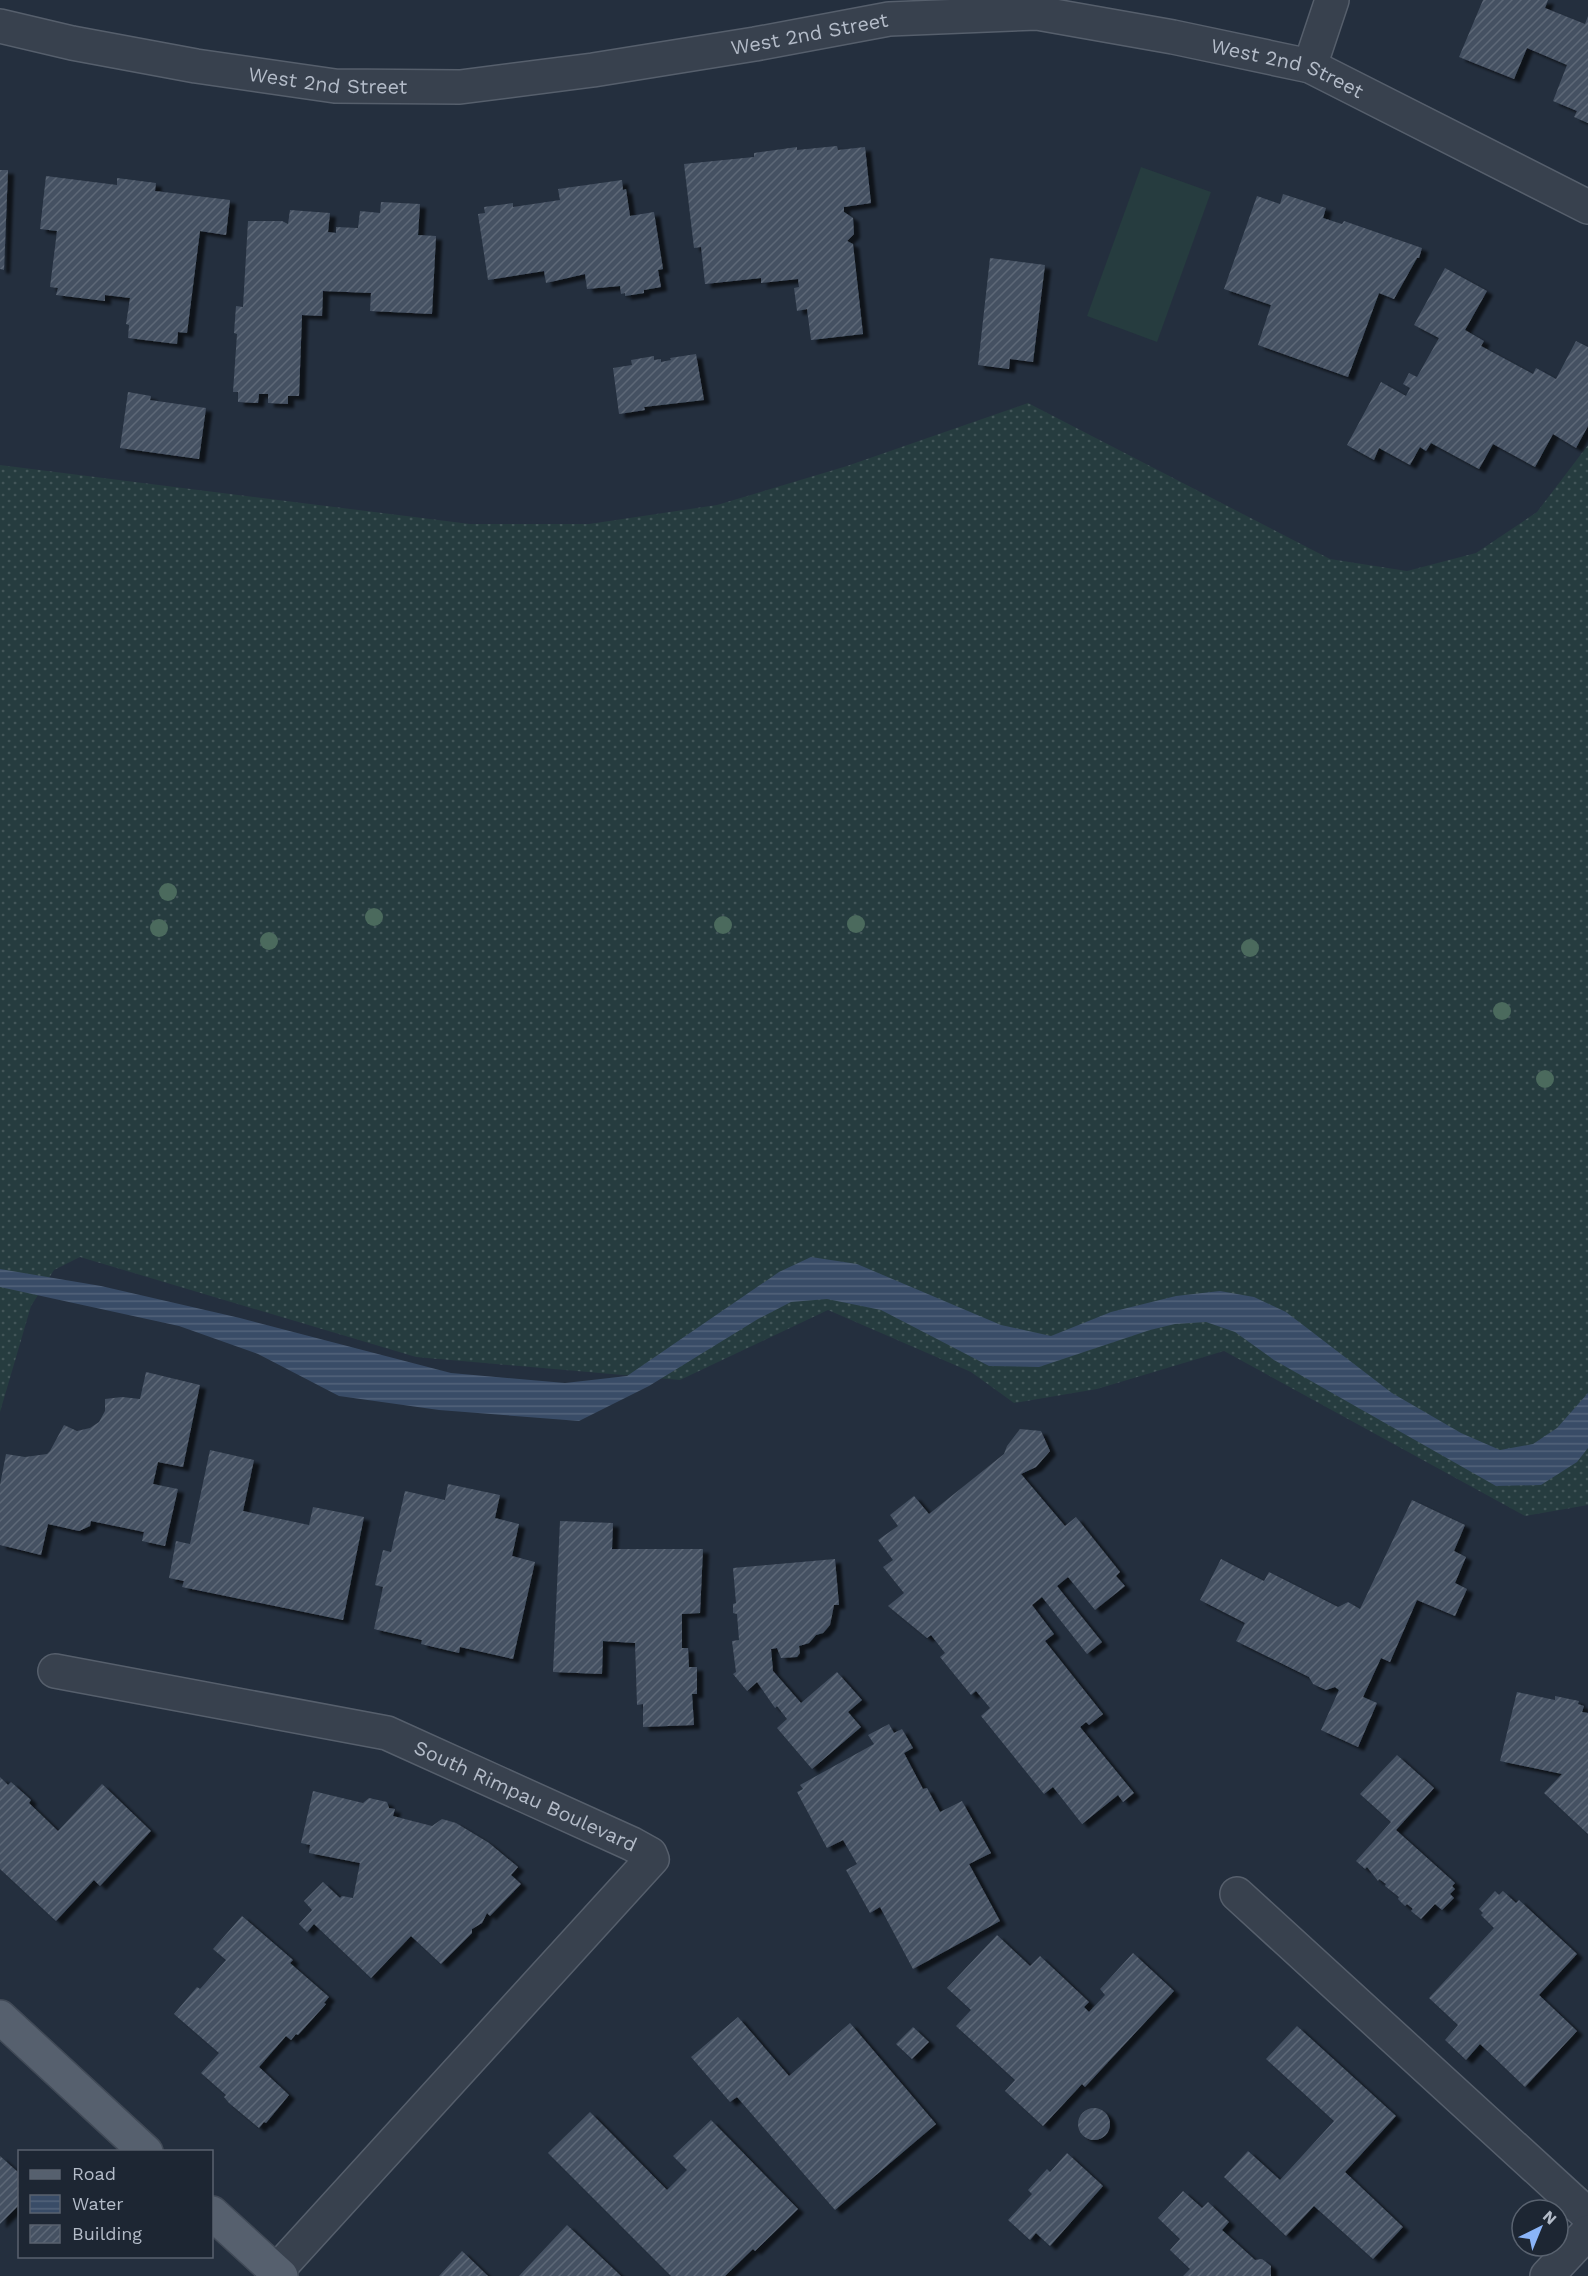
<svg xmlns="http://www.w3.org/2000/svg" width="1588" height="2276" font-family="'Work Sans',sans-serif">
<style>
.grass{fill:url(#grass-dots)}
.garden{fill:#263c3f}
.water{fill:url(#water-rules)}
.building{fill:url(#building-hatch);filter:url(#shadow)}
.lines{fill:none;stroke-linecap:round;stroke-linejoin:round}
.minor-casing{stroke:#565f6c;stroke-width:36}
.major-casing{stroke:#414a57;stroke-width:36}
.minor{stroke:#38414e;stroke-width:33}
.major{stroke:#56606e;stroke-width:33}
.tree{fill:#4b6a5d}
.labels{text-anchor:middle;stroke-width:4.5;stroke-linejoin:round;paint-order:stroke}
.street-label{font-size:20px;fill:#b4bcc9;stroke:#1d2633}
</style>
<defs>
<pattern id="grass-dots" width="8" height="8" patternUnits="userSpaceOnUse" patternTransform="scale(1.5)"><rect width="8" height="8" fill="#263c3f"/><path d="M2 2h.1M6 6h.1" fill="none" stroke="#435659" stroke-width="1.8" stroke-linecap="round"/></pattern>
<pattern id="water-rules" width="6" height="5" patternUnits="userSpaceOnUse" patternTransform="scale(1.5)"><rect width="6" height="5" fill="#394c67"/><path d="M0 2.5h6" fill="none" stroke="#53647b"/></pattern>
<pattern id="building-hatch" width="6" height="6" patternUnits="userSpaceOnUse" patternTransform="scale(1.5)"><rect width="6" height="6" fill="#455162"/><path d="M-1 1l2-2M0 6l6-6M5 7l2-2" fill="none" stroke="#5d6877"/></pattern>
<filter id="shadow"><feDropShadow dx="6" dy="4" stdDeviation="1.5" flood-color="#0009"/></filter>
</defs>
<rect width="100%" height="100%" fill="#242f3e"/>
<path class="grass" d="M1028,403L1330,559L1407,571L1476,553L1537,512L1588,445V1505L1525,1516L1224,1351L1097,1389L1014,1403L971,1372L828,1310L680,1380L416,1357L80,1257L54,1270L31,1306L0,1412V465L470,524H589L717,505L847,466Z"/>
<path class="garden" d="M1141,167L1211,192L1157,342L1087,316Z"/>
<path class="water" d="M811,1257L857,1264L1001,1325L1051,1336L1111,1312L1176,1296L1220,1291L1254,1297L1286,1312L1392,1393L1461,1433L1500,1450L1533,1444L1557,1428L1588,1393V1448L1577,1462L1541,1485L1496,1486L1274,1360L1235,1332L1206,1322L1175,1324L1150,1330L1039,1367L989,1366L881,1310L827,1299L791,1302L758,1319L649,1386L579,1421L439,1410L339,1396L258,1354L179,1326L0,1287V1269L101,1286L240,1318L451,1373L565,1383L627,1376L779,1272Z"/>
<path class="building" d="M1483,0H1548L1545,8L1585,24L1588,16V123L1574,117L1577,111L1553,101L1567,65L1527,48L1514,79L1459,57Z
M837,146L838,150L865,147L871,203L844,207V212L853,218L854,234L847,241L853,244L863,334L811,340L807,309L797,311L794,288L799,287L798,279L761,283V278L705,284L701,247L694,248L684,164L754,157V153L797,147V150Z
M0,170H8L4,270L0,269Z
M46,176L117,185V178L156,183L155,191L230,200L226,235L200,231L187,333L178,332L177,344L128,338L129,325L126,324L130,298L105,295V301L56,295L58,288L50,287L57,231L40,229Z
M622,180L623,190L626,189L630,216L654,212L663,269L658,270L661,287L644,290V293L625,296V293L621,294L620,286L587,289L585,274L546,283L544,271L488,280L478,214L485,213L484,207L513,203V207L560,200L558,189Z
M1283,194L1326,208L1323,218L1342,224L1344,221L1422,248L1419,258H1417L1394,299L1379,293L1348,377L1258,345L1271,305L1224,289L1257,196L1280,204Z
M381,202L420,204L418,235L436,236L432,314L370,311L371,293L323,291L322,316L302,315L299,396H288V404L268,403V394H259L258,403L238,402V392H233L237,334L234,333L236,306L243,307L248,221H282L288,224L290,210L330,213L328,232L336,233V227L358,228L360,211L380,213Z
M990,258L1045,265L1033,362L1010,359L1009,369L978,365Z
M1445,268L1487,291L1465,330L1484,341L1481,346L1533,374L1536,368L1556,379L1576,341L1588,347V426L1576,448L1553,434L1535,467L1493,444L1479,469L1431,443L1426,451L1420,447L1410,465L1379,448L1374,460L1347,445L1381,382L1406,396L1410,388L1403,384L1409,373L1417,377L1439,338L1414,325Z
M696,354L704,400L644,407L645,410L619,414L613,368L632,365L631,360L654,356V360L661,359V362L671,360L670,358Z
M128,392L151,396L150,400L206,408L199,459L120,448Z
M146,1372L200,1385L183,1467L158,1462L153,1484L178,1489L165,1546L142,1541L144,1532L91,1521L90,1526L79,1531L48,1524L41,1555L0,1545V1485L6,1454L25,1457L47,1454L50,1451L64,1425L77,1431L90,1428L99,1422L105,1411V1399L122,1397L140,1399Z
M1020,1429L1041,1431L1050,1451L1036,1467L1021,1474L1065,1526L1076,1517L1120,1572L1116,1576L1125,1586L1095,1610L1068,1577L1057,1586L1102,1642L1087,1654L1042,1597L1032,1605L1054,1634L1045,1641L1103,1714L1089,1725L1086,1722L1080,1727L1134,1793L1123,1802L1118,1795L1082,1824L1053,1787L1044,1794L981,1716L990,1708L976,1691L971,1695L940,1657L945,1653L931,1635L927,1638L888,1606L904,1593L883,1567L893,1560L878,1540L898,1526L890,1515L914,1496L929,1514L1004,1454L1007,1446Z
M210,1450L254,1460L243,1511L309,1525L313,1507L364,1517L343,1620L182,1587L184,1581L169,1578L176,1541L190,1544Z
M448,1484L500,1495L495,1518L519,1524L512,1556L535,1562L513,1659L460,1647L459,1653L421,1644L422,1640L374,1629L383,1587L375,1585L383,1550L391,1552L405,1491L445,1500Z
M1412,1500L1465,1525L1454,1551L1466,1557L1455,1583L1467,1589L1455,1616L1417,1600L1390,1662L1381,1658L1363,1697L1377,1703L1358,1747L1321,1730L1339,1690L1335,1687L1326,1690L1313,1684L1309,1677L1236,1641L1245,1623L1200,1600L1221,1559L1264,1581L1269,1572L1338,1607L1348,1602L1360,1609Z
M560,1521L613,1523L612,1549H703L700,1613L682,1614V1648H688L689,1667H697V1694H692L694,1725L643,1727V1704L637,1705L635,1643L603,1641L602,1674L553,1672Z
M835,1559L839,1605H834L830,1625L823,1633L816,1635L809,1643L799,1646L800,1653L797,1657L781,1658L777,1648L771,1649L773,1671L801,1703L837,1672L862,1700L848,1712L861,1727L812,1769L777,1728L787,1719L777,1706L775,1708L757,1682L747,1691L733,1674L736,1672L732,1641L739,1640L737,1614L733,1613V1604L736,1603L733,1568Z
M1517,1692L1555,1700V1696L1579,1701L1578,1704L1584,1706L1582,1712L1588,1713V1834L1544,1793L1562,1774L1500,1761Z
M889,1724L894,1733L902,1729L913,1748L904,1753L923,1789L927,1788L940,1812L962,1801L991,1853L969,1864L1000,1921L913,1969L880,1907L870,1913L846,1870L857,1864L843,1840L827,1848L797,1792L803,1789L800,1785L874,1744L868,1735Z
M1397,1755L1434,1788L1396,1830L1455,1883L1452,1886L1455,1889L1450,1894L1454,1898L1442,1910L1435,1904L1421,1919L1411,1911L1413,1909L1407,1904L1405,1906L1398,1899L1399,1897L1385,1886L1386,1884L1379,1879L1378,1881L1367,1867L1365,1869L1356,1861L1391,1822L1360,1794Z
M0,1777L8,1785L11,1782L31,1800L29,1803L58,1831L102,1784L151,1831L100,1886L94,1880L56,1921L0,1869Z
M313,1791L363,1803L369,1798L387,1802L389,1808L395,1809L393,1816L432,1826L442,1819L456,1823L489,1843L518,1867L511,1875L521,1884L490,1916L487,1913L482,1923L472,1929V1933L441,1964L411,1936L371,1978L314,1924L307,1932L299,1924L312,1910L304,1901L323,1882L340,1898L342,1896L353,1898L360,1863L309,1853L310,1845L301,1843Z
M1495,1891L1499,1895L1503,1891L1516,1903L1519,1900L1577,1954L1539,1995L1577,2031L1525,2087L1480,2044L1466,2060L1445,2040L1458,2025L1429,1998L1494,1928L1481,1915L1483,1913L1479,1909Z
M242,1916L293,1960L290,1963L329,1997L324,2003L326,2004L298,2035L296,2034L291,2040L286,2036L259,2067L289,2095L266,2123L264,2122L259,2128L229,2103L224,2097L226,2095L201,2073L219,2053L174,2014L197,1987L200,1989L226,1960L213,1949Z
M997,1935L1030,1966L1040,1956L1089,2002L1084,2007L1089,2012L1105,1995L1100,1989L1133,1953L1174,1991L1085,2087L1082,2084L1043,2126L1005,2091L1015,2080L956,2026L971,2010L947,1988Z
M738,2017L789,2076L850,2023L936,2124L835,2210L737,2097L730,2102L691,2057Z
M1297,2026L1396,2116L1345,2172L1403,2227L1373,2259L1314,2206L1286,2236L1224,2177L1248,2151L1280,2180L1334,2121L1266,2059Z
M913,2027L929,2042L912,2059L896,2044Z
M1078 2124a16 16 0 1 1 32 0a16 16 0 1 1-32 0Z
M590,2112L667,2190L687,2170L673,2156L711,2120L798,2209L755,2251L753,2249L725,2276H671L548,2153Z
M1067,2153L1103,2186L1050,2246L1036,2233L1030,2240L1008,2220L1032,2194L1028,2190L1047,2169L1050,2172Z
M0,2156L20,2174V2204L0,2224Z
M1183,2191L1202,2208L1208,2202L1229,2222L1222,2230L1255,2260L1262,2259L1271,2266V2276H1183L1190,2269L1170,2250L1180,2239L1158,2218Z
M567,2225L621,2276H519Z
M462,2251L488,2276H439Z"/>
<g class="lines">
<g class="minor-casing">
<g id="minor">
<path id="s1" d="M0,26L72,43L196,66L335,86L460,87L593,70L755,44L889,19L1037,13L1173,37L1310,66L1588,207"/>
<path d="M1310,66L1332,0"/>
<path id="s2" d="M55,1671L387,1733L632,1844L650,1854L652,1859L272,2276"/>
<path d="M1237,1894L1588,2215"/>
<path d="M1547,2276L1588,2232"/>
</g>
</g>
<g class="major-casing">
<path id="major" d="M0,2017L146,2152
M212,2213L281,2276"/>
</g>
<use href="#minor" class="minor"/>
<use href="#major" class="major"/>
</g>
<g class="tree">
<circle cx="168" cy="892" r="9"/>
<circle cx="374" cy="917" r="9"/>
<circle cx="856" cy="924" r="9"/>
<circle cx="723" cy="925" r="9"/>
<circle cx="159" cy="928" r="9"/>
<circle cx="269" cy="941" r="9"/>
<circle cx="1250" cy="948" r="9"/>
<circle cx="1502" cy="1011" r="9"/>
<circle cx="1545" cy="1079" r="9"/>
</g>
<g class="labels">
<g class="street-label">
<text dy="7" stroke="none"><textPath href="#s1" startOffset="819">West 2nd Street</textPath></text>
<text dy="7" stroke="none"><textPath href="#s1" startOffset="1305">West 2nd Street</textPath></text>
<text dy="7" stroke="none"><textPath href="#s1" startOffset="333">West 2nd Street</textPath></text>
<text dy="7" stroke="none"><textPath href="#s2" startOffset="490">South Rimpau Boulevard</textPath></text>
</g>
</g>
<rect x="18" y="2150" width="195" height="108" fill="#1d2633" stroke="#59626f" stroke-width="1.5"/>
<rect x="30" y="2170" width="30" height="9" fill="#56606e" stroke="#59626f" stroke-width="1.5"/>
<text x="72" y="2180" font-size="18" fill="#b4bcc9">Road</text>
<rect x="30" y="2195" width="30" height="18" fill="url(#water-rules)" stroke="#59626f" stroke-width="1.5"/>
<text x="72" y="2210" font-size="18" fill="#b4bcc9">Water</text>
<rect x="30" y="2225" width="30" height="18" fill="url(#building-hatch)" stroke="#59626f" stroke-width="1.5"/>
<text x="72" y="2240" font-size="18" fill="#b4bcc9">Building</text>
<g transform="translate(1540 2228) rotate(43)"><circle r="28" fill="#1d2633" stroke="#59626f" stroke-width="1.5"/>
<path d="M0-4.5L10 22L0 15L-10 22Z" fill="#8ab4f8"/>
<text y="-9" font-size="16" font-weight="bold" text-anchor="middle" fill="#b4bcc9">N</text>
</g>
</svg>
